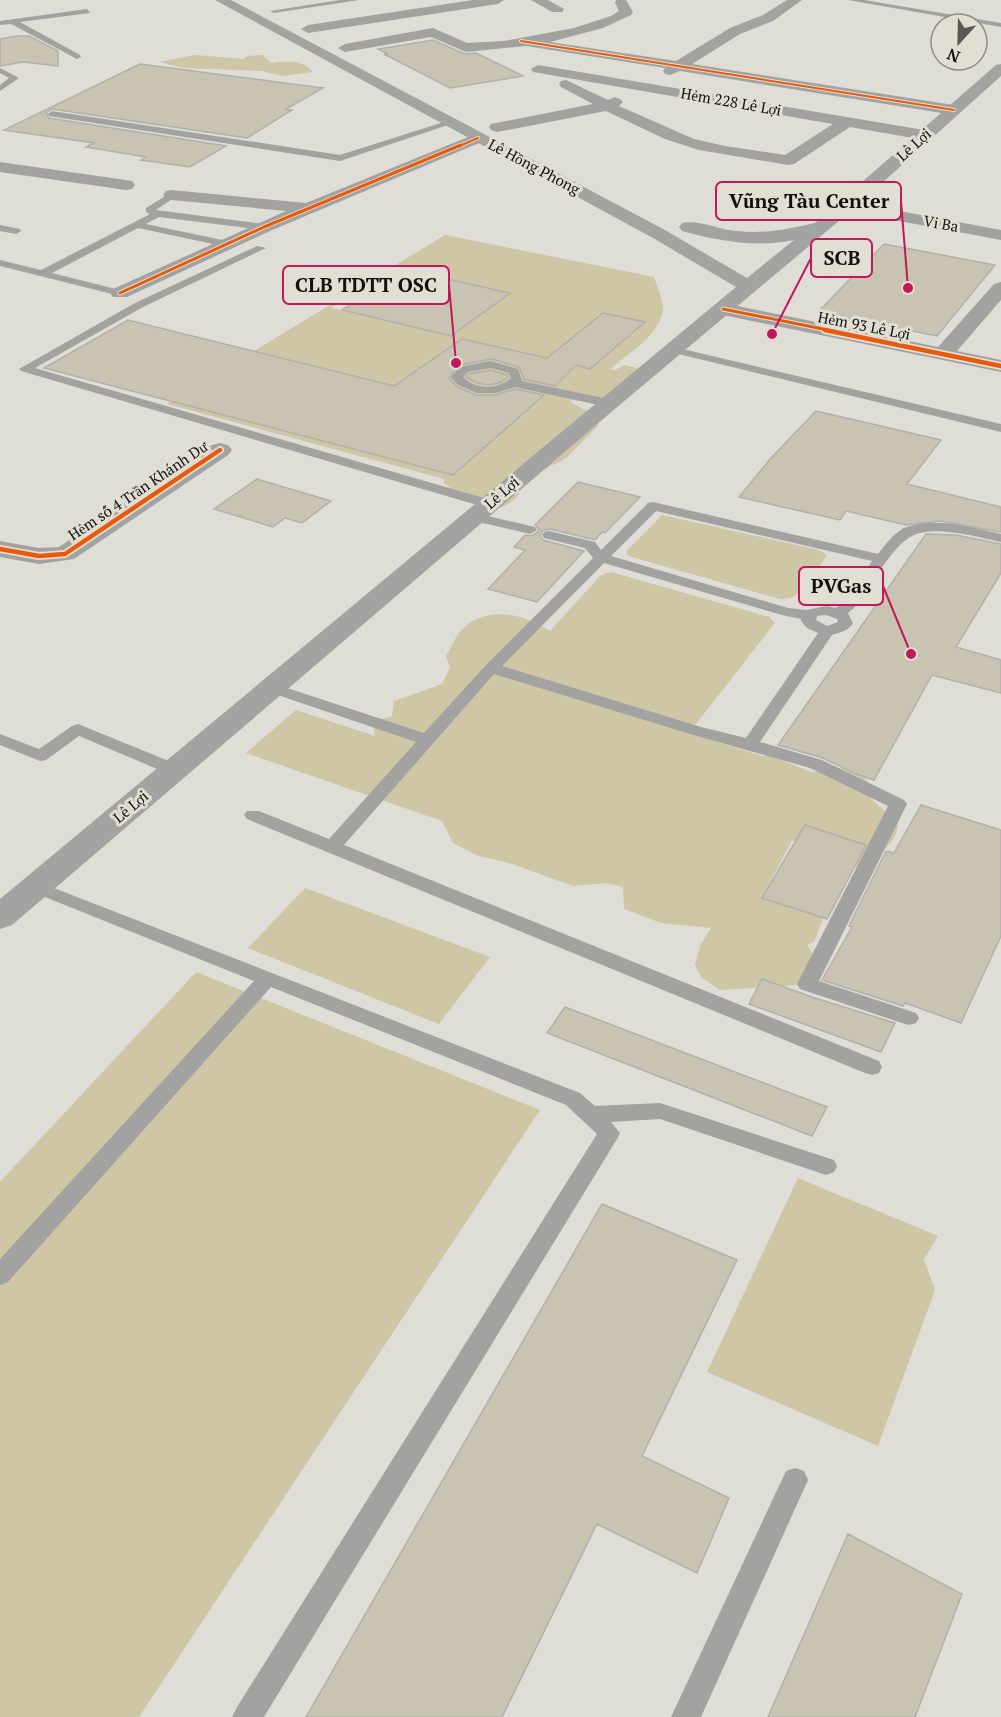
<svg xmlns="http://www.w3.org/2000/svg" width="1001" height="1717" font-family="'PT Serif',serif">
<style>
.green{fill:#cec6a5;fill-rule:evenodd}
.building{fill:#c9c4b1;stroke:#b1b0ac;stroke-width:1.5}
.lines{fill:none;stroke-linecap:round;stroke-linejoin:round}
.lane{fill:#a2a2a1;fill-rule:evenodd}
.street{fill:#a2a2a1;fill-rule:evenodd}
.primary{fill:#a3a3a2;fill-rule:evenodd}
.cycleway-far2-casing{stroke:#e1dfd3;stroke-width:4}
.cycleway-far1-casing{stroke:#e1dfd3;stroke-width:5}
.cycleway-casing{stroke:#e1dfd3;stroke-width:8}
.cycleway-far2{stroke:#e8590c;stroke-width:2}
.cycleway-far1{stroke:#e8590c;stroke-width:3}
.cycleway{stroke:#e8590c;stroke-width:4.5}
.labels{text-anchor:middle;stroke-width:6;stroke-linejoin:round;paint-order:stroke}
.far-street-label{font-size:15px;fill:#12110d;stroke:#e1dfd3}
.leader{fill:none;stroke:#c2185b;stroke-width:2}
.callout-dot{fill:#c2185b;stroke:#e1dfd3;stroke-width:2}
.callout{fill:#e1dfd3;stroke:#c2185b;stroke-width:2}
.callout-label{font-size:20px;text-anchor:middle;font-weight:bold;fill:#12110d}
</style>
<rect width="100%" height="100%" fill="#deddd6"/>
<path class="green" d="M195,55L243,59L248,56L263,55L271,63C285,61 303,59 313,72L282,76L262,71L184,68L159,62Z
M445,235L654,277C657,287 663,299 663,309C660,335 628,354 610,369L615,370L625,365L636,368L638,372L605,397L593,403L572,400L570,402L601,418L597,427L565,459L538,472L516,469L508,475L519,487V495C490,524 470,502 444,483V479L167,404ZM361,290L371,292L509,293L451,336L331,308ZM603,313L645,322L590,369L547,359ZM462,339L542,357L449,349ZM416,379L519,404L515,408L523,414L448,474L176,402L404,389Z
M662,515L819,550L827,555C815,572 804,601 780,599L628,556L626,551Z
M611,572L769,617L775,623L696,724L689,725L562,693L762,756H770L812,772L844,768L866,778L871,799L898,822C898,845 875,857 858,867L806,853L792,840L762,898L823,918L814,942L807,945L813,954L799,985L720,990L701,977L695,965L700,946L711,928L661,923L624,909L623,887L606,883L573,886L512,864L476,855L453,843L442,821L246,753L296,710L375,736L372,722L392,716L394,701L442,684L450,667L446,656C452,646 457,632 467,625C493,606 526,615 550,631L601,575Z
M305,888L490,957L439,1024L248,948Z
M196,972L540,1110L139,1717H0V1182Z
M798,1178L938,1236L924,1259L935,1290L878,1446L707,1372Z"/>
<path class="building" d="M17,36H29L58,51V66L23,62L0,66V39Z
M433,40L465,54L476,53L523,76L450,88L384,54H388L378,49Z
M140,64L323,88L286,109L292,110L247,138L52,109L46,113L49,118L226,146L190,167L141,160L146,157L86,147L94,143L4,130Z
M884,244L995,265L937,336L818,312Z
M406,270L510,293L451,336L342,310Z
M603,313L645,322L590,369L576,365L555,386L524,379L519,367L492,359L458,365L449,378L457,387L476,395H496L515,389L544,395L453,475L44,368L128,320L394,386L462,339L547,358Z
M491,370L507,375L508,377L499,383L487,385L475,382L466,377L469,374Z
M816,411L941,440L907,484L1001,507V532L940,521L906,525L846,511L840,520L739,497L771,458Z
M257,479L331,501L302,523L285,518L273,527L214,509Z
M578,482L640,497L605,533L602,532L595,540L550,529L542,531L540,536L543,540L584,551L537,602L488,589L525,550L514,547L525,535L531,536L538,532L539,529L535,525Z
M926,534L956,535L1001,544V573L956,647L1001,660V693L932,675L874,780L856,774L823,758L778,745Z
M921,805L1001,830V936L961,1023L905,1003L903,1006L822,980L852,927L849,926L886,851L894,853Z
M805,825L866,845L827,919L762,898Z
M762,979L812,997L895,1023L881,1052L749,1004Z
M565,1007L827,1107L812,1136L547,1033Z
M602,1204L737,1260L642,1456L729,1498L697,1573L597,1524L502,1717H306Z
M848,1534L962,1594L915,1717H768Z"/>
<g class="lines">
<path class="lane" d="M340,0H359L274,13L270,11Z
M848,0H864L1001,23V27Z
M87,9L90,13L20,22L80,55L81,57L77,59L11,24L0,25V21Z
M0,68L19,78L0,91V85L9,78L0,73Z
M52,111L340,155L447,121L454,123L340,161L49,116L48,114Z
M172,192L175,193V197L156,210L264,224L269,227L264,230L159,217L146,224L227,241L232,244L227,247L138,228L52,273L124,291V295L120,296L0,266V260L41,270L150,214L146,212V208Z
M0,225L20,229L21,231L16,234L0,231Z
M257,246L266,248L143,307L35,368L494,501L496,504L494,507H484L21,371L19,369L135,303Z
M674,347L1001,424V432L670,352L668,350Z
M491,361L518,369L522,381L608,399L614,403L608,407L515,387L496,393H477L458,385L451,377L460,367ZM491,368L509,373L511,378C498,390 475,390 463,377L468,372Z
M653,502L878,554C885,545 894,533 904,528C933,516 972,527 1001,534V542C979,537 934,525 914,535C899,542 887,560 879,572C869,587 863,602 848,613L853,623C848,631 841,632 832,635L760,742L822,760L904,800L907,804L819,981L916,1013L919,1018L916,1023L909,1025L902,1023L800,989L797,984L888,806L810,768L690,734L494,674L344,845L879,1061L882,1067L879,1073L872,1075L865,1073L247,819L244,815L247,811H259L329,839L416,742L266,691L264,688L266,685H278L424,733L486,665L593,558L585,548L544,538L542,535L544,532L549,531L595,542L601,550L648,503ZM656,511L872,561C861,578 853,597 836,608L827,606L806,610L788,608L611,556ZM604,563L782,615L801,619V621L807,628L818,633L746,738L701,727L502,666ZM826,615L837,619L838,622L827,626L816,620L817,616Z
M475,513L535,527L537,530L530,534L470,520L468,517L470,514Z
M78,724L181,766L183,770L181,774H169L79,736L46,760L40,761L0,745V734L39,749L72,726Z
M36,881L580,1093L595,1106L660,1103L834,1160L837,1166L834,1172L826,1175L660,1119L611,1122L620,1133L617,1139L264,1717H232L237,1707L597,1134L566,1105L271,987L8,1282L0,1285V1259L254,981L30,891L27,887L30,883Z
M795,1468L804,1471L808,1480L701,1717H671L786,1471Z"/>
<path class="street" d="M473,0H504L498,4L308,33L301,29L308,25Z
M531,0H548L564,9L562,12H552Z
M616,0H626L633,12L631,15L603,28L550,42L676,61L730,28L763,15L787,0H802L773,21L740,34L692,64L954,105L962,110L954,115L680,71L670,75L665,74L663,71L665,68L526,46L466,52L431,37L345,52L338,48L345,44L433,28L467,43L504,41L574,28L611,16L619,11L615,3Z
M538,65L924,130L932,135L924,140L850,127L794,164L788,165L699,150L665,139L606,111L497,132L491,130L489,127L491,124L593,104L561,87L559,84L561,81L566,80L608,100L615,97L620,99L623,102L619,106L694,139L725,146L785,155L833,124L533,72L531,69Z
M478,133L486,138L484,141L270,231L127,297H113L110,293L113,289L286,211L172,200L166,199L163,195L166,191L172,190L306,203Z
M0,162L126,180L132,181L135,185L132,189L126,190L0,172Z
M846,201L1001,230V240L840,210L837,206L840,202Z
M1001,282V300L957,351L1001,360V372L723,315L716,313L713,309L716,305L723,303L938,347L994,284Z
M220,443L228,445L232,450L228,455L74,559L39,564L0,557V541L39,548L59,547L212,445Z"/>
<path class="primary" d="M215,0H231L665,230L747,278L794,240C756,248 719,241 682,231L679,227L682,223C698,219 720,230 737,231C765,234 788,229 815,223L996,65L1001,64V76L852,210L616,408L12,925L0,929V899L736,287L653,238Z"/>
<g class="cycleway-far2-casing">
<path id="cycleway-far2" d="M521,41L954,110
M457,147L478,138"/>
</g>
<g class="cycleway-far1-casing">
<path id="cycleway-far1" d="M120,293L264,227L461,145
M723,309L833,331"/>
</g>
<g class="cycleway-casing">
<path id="cycleway" d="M825,330L1001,366
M0,549L39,556L65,554L220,450"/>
</g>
<use href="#cycleway-far2" class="cycleway-far2"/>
<use href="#cycleway-far1" class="cycleway-far1"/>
<use href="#cycleway" class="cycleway"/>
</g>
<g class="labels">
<g class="far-street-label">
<text transform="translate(731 102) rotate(10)" y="5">Hẻm 228 Lê Lợi</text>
<text transform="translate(914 145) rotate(-42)" y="5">Lê Lợi</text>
<text transform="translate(534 167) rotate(28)" y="5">Lê Hồng Phong</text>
<text transform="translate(941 224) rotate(10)" y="5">Vi Ba</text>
<text transform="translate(864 326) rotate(11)" y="5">Hẻm 93 Lê Lợi</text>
<text transform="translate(138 491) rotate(-34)" y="5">Hẻm số 4 Trần Khánh Dư</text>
<text transform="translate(502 493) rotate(-41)" y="5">Lê Lợi</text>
<text transform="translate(131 807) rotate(-40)" y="5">Lê Lợi</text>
</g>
</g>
<path class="leader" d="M908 288L901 201M772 334L811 258M456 363L449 285M911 654L883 586"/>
<g class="callout-dot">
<circle cx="908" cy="288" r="6"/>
<circle cx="772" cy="334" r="6"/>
<circle cx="456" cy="363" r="6"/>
<circle cx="911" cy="654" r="6"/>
</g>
<g class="callout">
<rect x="716" y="182" width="185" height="38" rx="6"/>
<rect x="811" y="239" width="61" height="38" rx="6"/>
<rect x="283" y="266" width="166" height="38" rx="6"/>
<rect x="799" y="567" width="84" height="38" rx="6"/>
</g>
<g class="callout-label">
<text x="809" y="208">Vũng Tàu Center</text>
<text x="842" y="265">SCB</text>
<text x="366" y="292">CLB TDTT OSC</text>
<text x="841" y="593">PVGas</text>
</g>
<g transform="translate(959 42) rotate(202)"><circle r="28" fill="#e1dfd3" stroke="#8e8d84" stroke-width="1.5"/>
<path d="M0-4.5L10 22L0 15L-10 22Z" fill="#595853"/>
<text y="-9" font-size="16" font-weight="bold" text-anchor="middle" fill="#12110d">N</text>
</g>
</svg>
